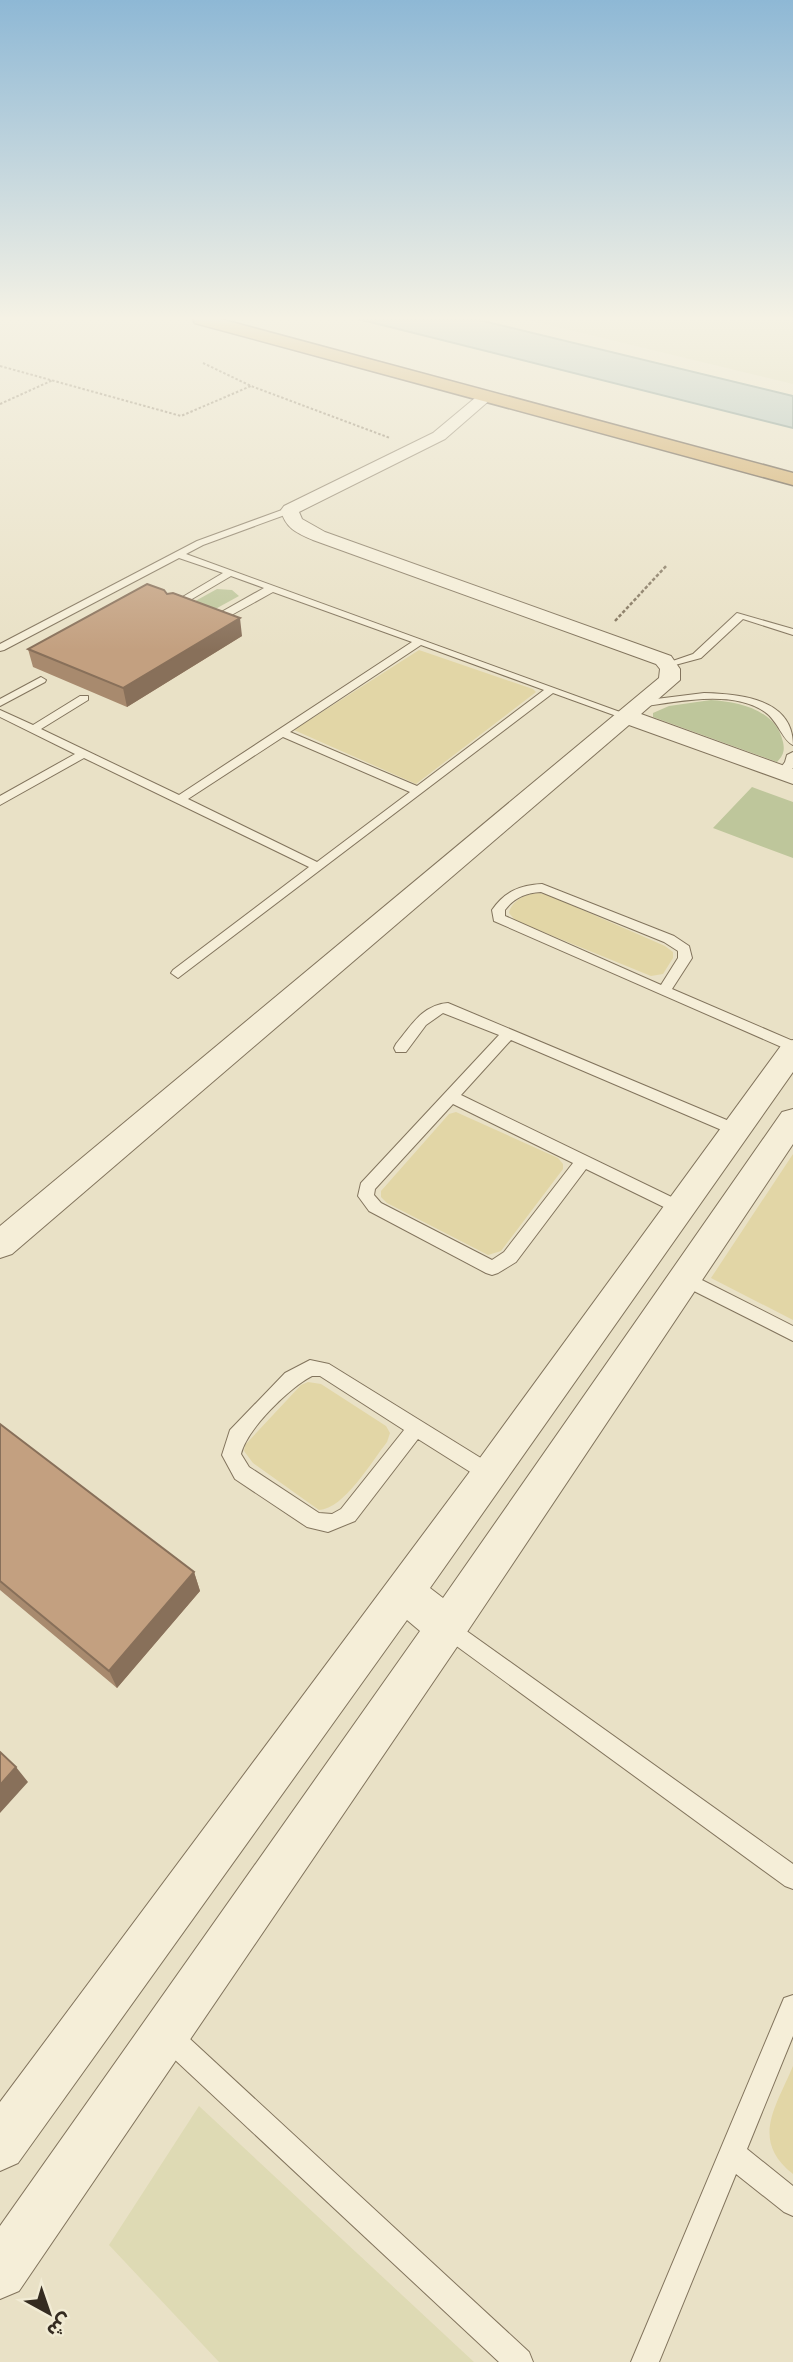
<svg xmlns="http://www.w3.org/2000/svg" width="793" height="2362" font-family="'IBM Plex Serif','Noto Sans Arabic',serif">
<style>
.farmland{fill:#dedab4}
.green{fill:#bec69b}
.sand{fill:#e2d6a6}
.water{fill:#a7bdb8;stroke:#6e8a85;stroke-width:2}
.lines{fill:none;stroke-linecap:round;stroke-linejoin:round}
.lane-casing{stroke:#82745d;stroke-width:2}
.street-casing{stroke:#82745d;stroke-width:2}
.highway-casing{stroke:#514231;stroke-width:3}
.path-far1{stroke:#82745d;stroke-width:2;stroke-dasharray:2.5 2;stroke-linecap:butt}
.path{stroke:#82745d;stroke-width:2.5;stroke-dasharray:3.5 2;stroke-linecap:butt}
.lane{fill:#f5eed8;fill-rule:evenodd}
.street{fill:#f5eed8;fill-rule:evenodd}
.highway{fill:#cfa660;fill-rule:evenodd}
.wall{fill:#a88a6e}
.shaded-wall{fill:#88705a}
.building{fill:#c3a080;stroke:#88705a;stroke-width:2}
</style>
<rect width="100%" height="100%" fill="#e9e1c6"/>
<path class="farmland" d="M524,319H793V384Z
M199,2106L474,2362H219L109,2245Z"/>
<path class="green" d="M217,589L232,590L239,596L199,618L179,610Z
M711,700C740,702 776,710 783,742C785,751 783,756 777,762L653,717V713L669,706Z
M752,787L793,802V858L713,828Z"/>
<path class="sand" d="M419,650L533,689L536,692L416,784L294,730Z
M538,893L548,895L665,946L673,952V958L663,974L651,976L526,925L515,920L509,913C512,900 526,894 538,893Z
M456,1112L558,1158L563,1164V1169L501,1251L488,1255L387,1203L381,1197V1191L449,1114Z
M793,1154V1320L711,1278Z
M308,1382L321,1384L386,1426L390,1433L387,1442C372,1461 344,1509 319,1510L253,1463L244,1451L245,1445L301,1385Z
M793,2066V2174C750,2140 776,2107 793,2066Z"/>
<path class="water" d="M358,319H475L793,396V428Z"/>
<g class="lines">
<g class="lane-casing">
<path id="lane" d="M290,507L294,510L293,512L203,545L186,554L631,716L622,718L553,693L178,978L171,973L173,970L309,867L84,758L0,805V796L75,754L0,717V710L33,725L80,696H88V700L41,729L179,795L412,642L273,592L217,623H209V619L264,588L231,576L175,609H169V605L223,573L179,558L4,650L0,651V644L197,541ZM421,645L544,690L417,786L290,732ZM283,737L410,792L317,862L188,799Z
M737,613L793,629V635L743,619L701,658L664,668V664L693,654Z
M41,677L46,680L45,682L0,706V699Z
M704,693C741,694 793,699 793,745C783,741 778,721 765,712C732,689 677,702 640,707L635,704L640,701Z
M793,752V768L786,776H778L776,774L785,762L787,755Z
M542,884L674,936L689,946L692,958L672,989L793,1041V1052L494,921L492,910C504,892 520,885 542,884ZM541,892L664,942L678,951V958L661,985L505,916V910C514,898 525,893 541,892Z
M448,1003L741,1126L744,1130L736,1136L731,1134L511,1040L461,1095L686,1204L688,1208L686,1212H674L586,1169L516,1262L498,1273L492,1275L486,1273L369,1211L358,1196L361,1183L499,1035L443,1013L426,1025L406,1052H396L394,1048L396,1044C411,1026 422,1005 448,1003ZM453,1104L573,1163L504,1252L492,1260L381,1203L374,1195L375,1189Z
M684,1271L793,1326V1341L678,1283L676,1278L678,1273Z
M310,1360L329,1364L497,1468L499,1474L497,1480L490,1483L483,1480L418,1439L355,1521L328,1532L307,1527L235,1479L222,1455L230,1430L285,1373ZM312,1376H320L404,1430L341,1509L332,1514L319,1513L249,1467L241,1454C247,1429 289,1388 312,1376Z
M447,1617L793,1864V1889L785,1886L440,1634L437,1627L440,1620Z
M793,1995V2036L747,2149L793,2186V2216L784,2212L736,2174L659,2362H631L784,1998Z
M167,2023L176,2026L529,2352L533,2362H499L158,2044L155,2035L158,2026Z"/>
</g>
<g class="street-casing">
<path id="street" d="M486,391L494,396L491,399L445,439L299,512L302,519L325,532L671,656L680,669V680L641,714L793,769V784L629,725L12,1254L0,1258V1226L659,678L660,669L656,664L313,540C297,533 285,528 281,510L284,506L433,433L481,393Z
M793,1040V1072L430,1588L443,1598L782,1112L793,1109V1144L461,1641L19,2291L0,2299V2226L420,1631L407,1620L18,2163L0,2171V2102L477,1462L783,1043Z"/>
</g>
<g class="highway-casing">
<path id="highway" d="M193,319H220L793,473V485L195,323Z"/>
</g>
<path class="path-far1" d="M203,363L251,386L390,438
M0,366L181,416L251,386
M0,404L53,380"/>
<path class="path" d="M615,621L667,565"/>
<use href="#lane" class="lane"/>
<use href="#street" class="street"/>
<use href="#highway" class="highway"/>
</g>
<path class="wall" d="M167,594L242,636L127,707L33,667L28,649Z
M0,1424L194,1572L200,1591L117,1688L0,1590Z"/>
<path class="shaded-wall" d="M240,618L242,636L127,707L123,688Z
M194,1572L200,1591L117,1688L109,1671Z
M16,1767L28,1782L0,1813V1785Z"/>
<path class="building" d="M147,584L164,590L167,594L173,593L240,618L123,688L28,649Z
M0,1424L194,1572L109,1671L0,1581Z
M0,1752L16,1767L0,1785Z"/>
<linearGradient id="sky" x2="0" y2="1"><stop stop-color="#8eb8d5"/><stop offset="0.49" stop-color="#f5f2e5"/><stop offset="1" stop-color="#f5f2e5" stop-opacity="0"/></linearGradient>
<rect width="793" height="650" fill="url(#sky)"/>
<g transform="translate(49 2313) rotate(140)" stroke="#f1ebd4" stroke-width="5" paint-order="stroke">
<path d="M0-5L12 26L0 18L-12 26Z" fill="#342b20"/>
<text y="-10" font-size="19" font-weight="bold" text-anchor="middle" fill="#342b20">ش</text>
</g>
</svg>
